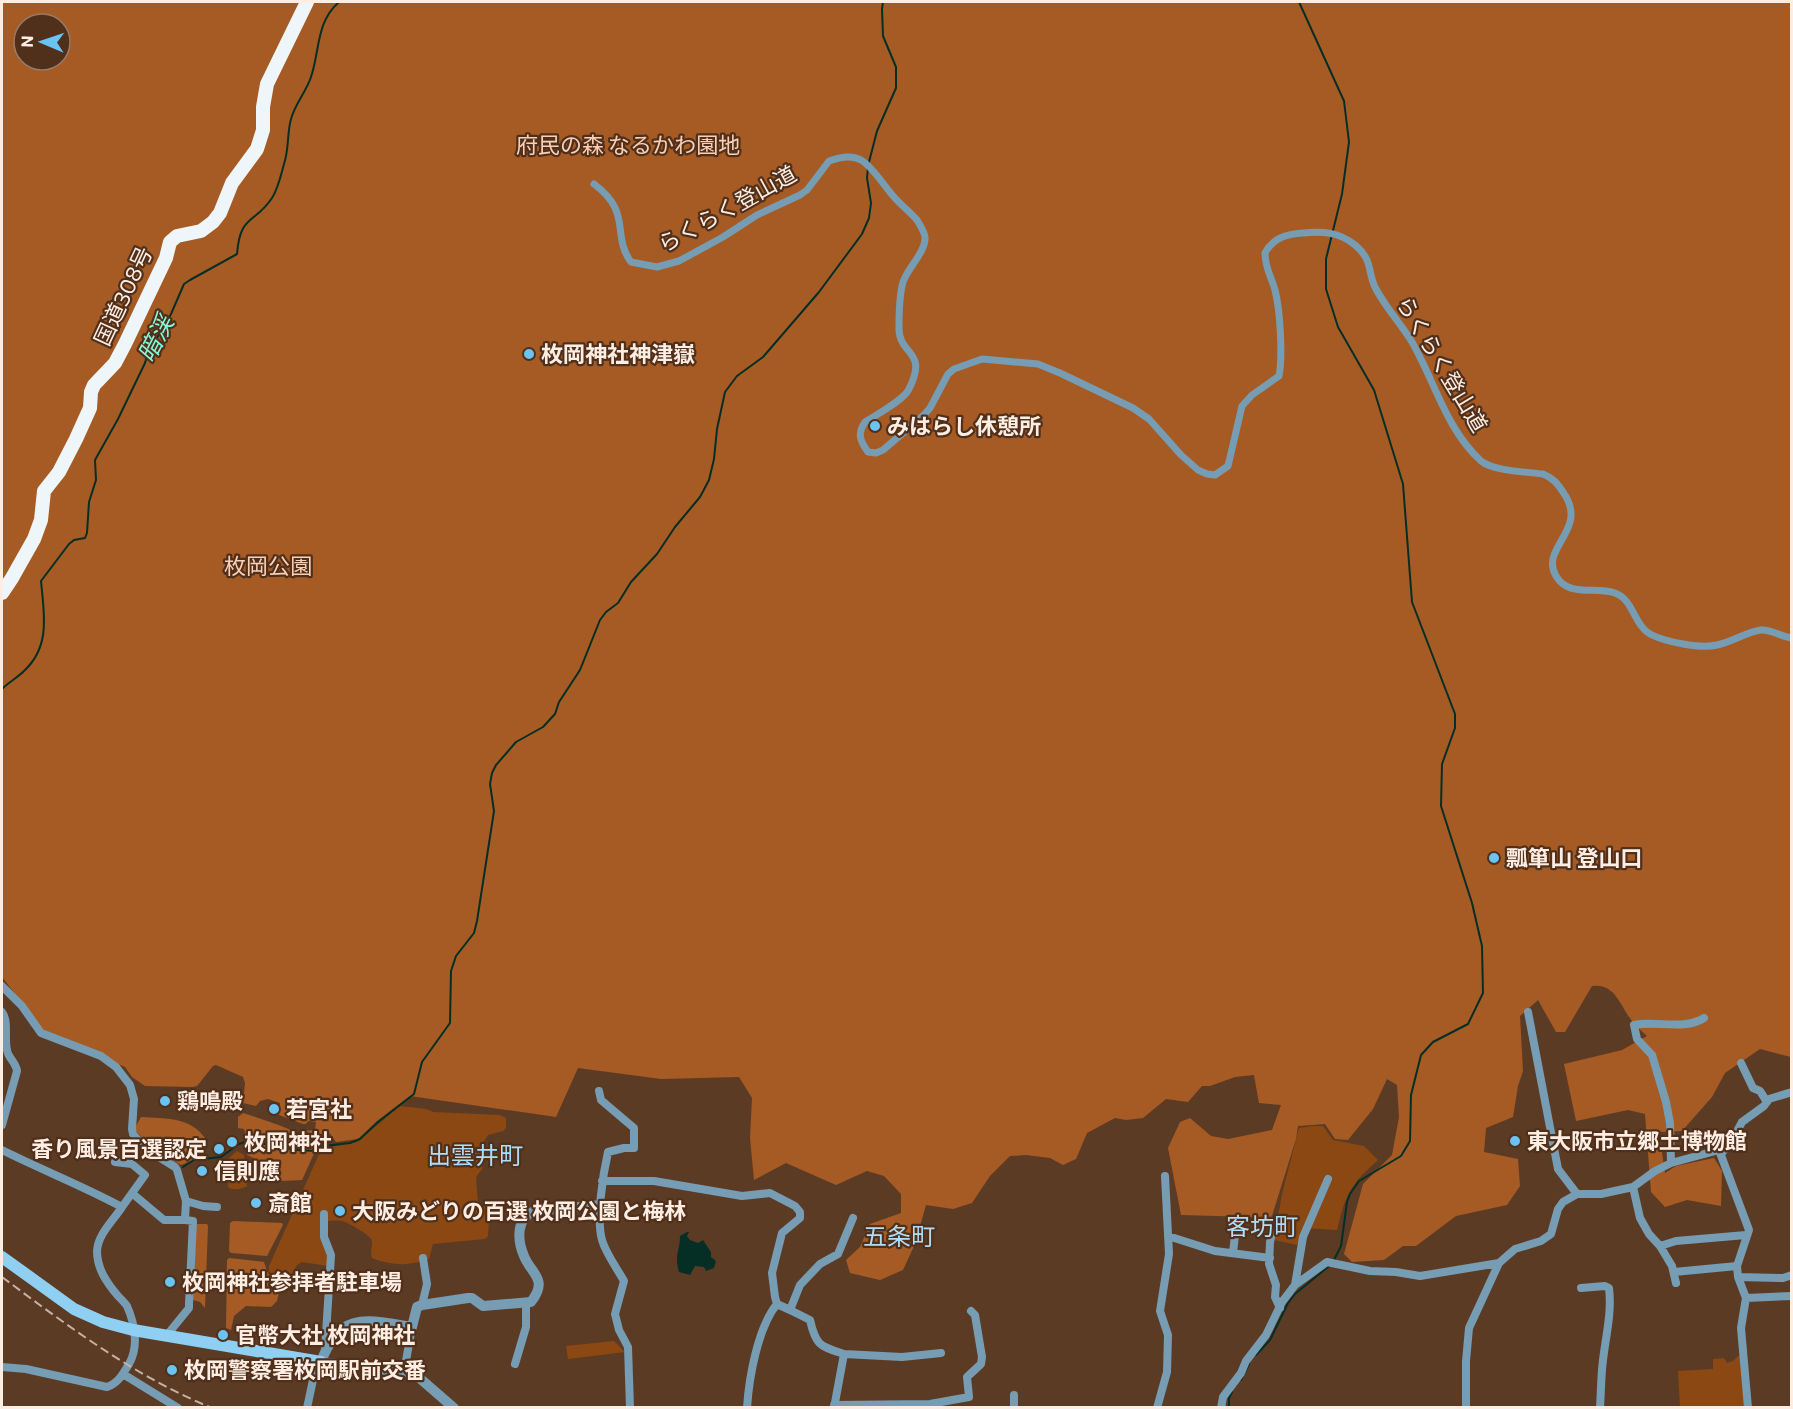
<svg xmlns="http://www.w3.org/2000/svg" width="1793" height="1409" font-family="Commissioner,'Noto Sans JP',sans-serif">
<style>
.green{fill:#8c4813}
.forest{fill:#a75b24;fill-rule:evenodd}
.water{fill:#052f25}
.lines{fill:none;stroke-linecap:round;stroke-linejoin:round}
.stream{stroke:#052f25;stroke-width:2}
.pedestrian{stroke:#769db3;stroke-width:7}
.minor{stroke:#769db3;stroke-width:8}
.tertiary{stroke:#769db3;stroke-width:10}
.secondary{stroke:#8fcff2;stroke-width:12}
.trunk{stroke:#eef6fa;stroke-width:14}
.rail{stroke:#c7b1a3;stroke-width:2;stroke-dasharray:9 4.5;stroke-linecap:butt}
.poi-dot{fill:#6ac3f1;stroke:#50301b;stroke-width:2}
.labels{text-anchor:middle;stroke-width:4.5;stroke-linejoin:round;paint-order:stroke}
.park-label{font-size:22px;fill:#facfb5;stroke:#50301b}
.street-label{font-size:22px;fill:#feede3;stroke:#50301b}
.poi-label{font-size:22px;font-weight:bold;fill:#feede3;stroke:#50301b;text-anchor:start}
.water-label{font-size:24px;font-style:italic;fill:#83fbda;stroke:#50301b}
.neighbourhood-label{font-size:24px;fill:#afddf7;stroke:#50301b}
</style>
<rect width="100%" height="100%" fill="#5c3b25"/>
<path class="green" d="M400,1106L426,1109L433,1112L500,1115L506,1118V1128L503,1131L488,1135L483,1143L482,1169L476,1177L478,1203L485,1207L489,1218L488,1236L485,1239L433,1244L429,1259C409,1266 392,1266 372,1258C369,1252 374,1245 371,1239C368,1234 347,1222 342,1221C335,1220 328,1221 322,1222L329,1258L328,1266L302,1262L297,1265L285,1285H280L269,1271V1266L320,1152L326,1148L357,1142Z
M1313,1126H1323L1333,1140L1364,1146L1378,1160C1350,1185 1346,1193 1337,1230L1305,1228L1297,1245L1274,1240L1282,1194L1299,1128Z
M237,1151L244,1155L247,1186C242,1189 233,1191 228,1187L229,1158Z
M614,1341L625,1352L568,1359L566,1346Z
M1738,1356H1742L1745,1407H1680L1678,1371L1713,1369V1359L1724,1358L1727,1363L1733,1361Z"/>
<path class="forest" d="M2,2H1791V1057L1760,1049L1725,1073L1712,1097L1682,1131L1659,1132L1665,1173L1676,1166L1714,1158L1722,1171L1721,1206L1687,1200L1665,1207L1651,1192L1645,1114L1628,1110L1576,1121L1564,1064L1622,1050L1647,1036C1641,1030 1634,1025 1630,1018C1619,1003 1614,983 1592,986L1565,1032H1556L1538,1000L1520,1016L1523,1071L1518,1086L1513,1117L1486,1128L1484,1152L1518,1159L1520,1186L1507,1205L1456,1216L1416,1246H1403L1384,1260L1352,1262L1344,1254L1363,1184L1392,1155L1399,1117L1397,1085L1387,1079L1373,1109L1348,1140L1335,1139L1325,1124L1298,1126L1296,1139L1271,1219L1254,1217L1181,1215L1168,1148L1180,1122L1190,1118L1211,1136L1228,1139L1272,1130L1281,1105L1259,1103L1254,1075L1235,1077L1210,1086H1202L1188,1102L1166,1099L1143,1118L1126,1120L1115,1118L1087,1133L1076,1159L1063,1165L1050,1158L1026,1155L1010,1156L990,1176L972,1203L953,1209L926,1205L915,1244L903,1270L880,1280L850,1273L846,1260L860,1247L870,1224L901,1213V1194L884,1176L867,1171L836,1185L786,1163L754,1180L750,1138L752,1098L739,1077L661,1079L578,1068L556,1117L410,1096L377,1121L358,1139L336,1142L328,1131L317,1136L304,1131L315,1130L316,1122L308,1121L306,1124H303L279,1115L280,1103L268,1099L260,1101L256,1106L243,1103L245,1083L243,1077L216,1065L213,1066L197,1086L193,1087L145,1086L132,1077L125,1067L44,1031L2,977ZM24,24H60V60H24Z
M243,1113C268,1121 293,1129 315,1143L317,1147L302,1180L281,1181L274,1168L247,1155C243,1145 247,1137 244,1129L238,1128V1117Z
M141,1117C165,1119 189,1116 205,1138L204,1157L195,1159L181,1165L153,1149L136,1131V1126Z
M233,1221L282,1223L283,1225L267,1256L231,1253L229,1251L230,1223Z
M196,1224H207L208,1226L205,1308L200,1302L193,1300Z
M229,1258L264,1262L267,1271L279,1292L277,1301L271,1307L246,1306L234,1316L231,1330L226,1328L227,1260Z"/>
<path class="water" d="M687,1232H689L687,1236L690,1240L698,1243L703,1240L711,1252V1257L716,1261L714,1268L706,1271L704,1267L695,1266L690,1275L679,1272C674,1254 680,1251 680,1236Z"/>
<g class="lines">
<path class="stream" d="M1299,2L1344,101L1349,142L1342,194L1326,259V289L1338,327L1374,390L1403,484L1412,602L1455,714V728L1442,764L1441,806L1472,903L1482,946L1483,993L1468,1024L1433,1042L1421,1055L1411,1095L1410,1141L1401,1156L1359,1181L1350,1194L1347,1202L1341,1246L1333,1262
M869,162L877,131L896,88V67L883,36L882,9L883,2
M2,689C9,682 17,678 24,671C51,646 44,614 41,581L69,544L74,540L85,538L87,533L89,502L96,480L95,460L118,419L145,363L148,353L171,314L184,284L190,280L237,254C240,214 255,224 272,198C278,189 281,175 284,164C289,150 287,133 291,119C295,104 306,92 311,77C320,50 316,22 339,2
M183,1167L194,1160L221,1157L239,1144L248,1141L297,1150L318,1151L324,1146L350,1143L360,1139L378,1122L414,1094L422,1062L450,1023L451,971L456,956L474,933L477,921L494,811L490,784L492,773L496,765L516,742L543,727L555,714L559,702L580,670L600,620L606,612L618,603L631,582L657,554L675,527L700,497L709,480L714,459L717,429L725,392L737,376L763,357L782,335L819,292L862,234L869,218L871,203L867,178L868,167
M1256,1355L1270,1340L1288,1303L1295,1294L1329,1266
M1241,1380L1249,1364
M1229,1408V1398L1232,1392"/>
<path class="pedestrian" d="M594,184C633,213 611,235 631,262L657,267L679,261L723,237L757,215L800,195L807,190L829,161C839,158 851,154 861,160C872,166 885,187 894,197C901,205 910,212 917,220C920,225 924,231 925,237C926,252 908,267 903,282C899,296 899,312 899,327C898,356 929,349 909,389C904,400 876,415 865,422C857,434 860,441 868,452L876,453L883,450L924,415L930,408L948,374L954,369L982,359L1038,364L1060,373L1133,408L1149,419L1181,455L1198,470L1207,474L1215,475L1228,466L1242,406L1252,395L1279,376C1283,356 1280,309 1275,290C1271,276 1265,268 1265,253C1273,238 1286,234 1303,233C1323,231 1339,232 1355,245C1374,261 1367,273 1376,289C1386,308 1401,324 1412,342C1435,382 1446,429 1481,461C1493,471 1527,472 1543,474C1553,478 1557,483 1563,492C1590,530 1539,547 1556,576C1569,598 1595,586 1615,593C1633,599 1634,625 1650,634C1665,642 1701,649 1717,645C1732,642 1746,632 1761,630C1771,629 1781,637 1792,638"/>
<path class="minor" d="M2,986L22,1006L41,1033L101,1056L116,1067L130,1085L134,1099L132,1129L133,1134L146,1149L175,1167L177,1170L186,1201L185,1220L193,1221L189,1304V1308L167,1335
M2,1012C9,1022 4,1037 7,1050C8,1058 16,1062 17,1071L2,1125
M1528,1012L1558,1169L1577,1194
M1741,1063L1753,1088L1760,1091L1767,1102
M599,1091L601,1100L634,1128V1148H624L608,1152C603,1174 596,1218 602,1240C606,1254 617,1268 624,1281L615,1314L619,1330L628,1347L630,1408
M2,1150C42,1170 83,1186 122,1207C113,1221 98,1234 97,1251C97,1269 107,1283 118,1296C121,1299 125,1303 127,1306C135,1324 139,1347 129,1364C123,1374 118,1383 107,1387L26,1369L2,1367
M1722,1153L1735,1135L1742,1122L1764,1106L1769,1099L1792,1092
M115,1162L132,1164L145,1175L122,1207
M1671,1163L1670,1123L1666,1102L1652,1055L1637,1039L1634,1025C1657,1020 1683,1031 1704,1018
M602,1181H654L742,1196L770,1193L795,1206L800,1212V1218L782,1233L772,1273L775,1297L777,1304L790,1310
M1633,1187L1640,1218L1649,1234L1660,1246L1672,1266L1676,1283
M133,1194L164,1220H185
M186,1201L203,1206L217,1207
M324,1214V1237L331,1255L325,1350
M1274,1224L1270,1242L1269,1264L1276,1285L1275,1297L1280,1308
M1168,1236L1215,1251L1270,1258
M1660,1246L1676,1241L1746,1235
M1233,1253L1236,1226
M1674,1272L1737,1266
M1738,1277L1783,1278L1792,1275
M1295,1285L1327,1262L1370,1271L1396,1272L1420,1276L1499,1263
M1581,1288L1605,1286L1609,1288C1612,1312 1606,1335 1603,1360C1601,1375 1601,1392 1600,1408
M1746,1298L1792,1296
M422,1305L427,1284L423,1258
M844,1354L902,1357L941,1353
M515,1364L526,1327V1303
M404,1372L412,1327
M123,1374L178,1408
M834,1405L930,1404L969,1397L967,1377L981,1364L982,1357L975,1315L971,1311
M307,1408L317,1361
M747,1408C749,1377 758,1327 777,1304
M834,1408L844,1354C820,1346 816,1346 810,1320L790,1310L800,1285L820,1264L838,1254L853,1218
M1014,1408V1395
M1157,1408L1167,1372L1168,1335L1160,1311L1169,1254L1165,1176
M1221,1408L1223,1397L1241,1373L1246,1361L1266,1335L1282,1302L1295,1285L1303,1237L1328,1179
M1466,1408V1361L1469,1328L1499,1263L1515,1249L1541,1241L1551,1234L1558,1209L1563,1202L1577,1194H1601L1633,1187L1655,1171L1671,1163L1719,1150L1749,1230L1737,1266L1738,1277L1746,1298L1741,1328L1748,1408"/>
<path class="tertiary" d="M454,1408L416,1375L404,1372L321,1362C340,1310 368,1320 412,1327L417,1307L422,1305L468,1298H472L483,1306L531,1302C549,1279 531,1274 524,1256C517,1240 516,1217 535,1211L601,1205"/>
<path class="secondary" d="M2,1257L74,1309L103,1322L133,1330L321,1362"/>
<path class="trunk" d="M2,593L12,578L34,539L41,520L44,491L59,472L76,439L90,408L91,392L94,385L115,363L125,344L166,258L170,242L177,236L201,231L213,222L220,213L232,183L257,149L263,130V107L267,84L307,2"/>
<path class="rail" d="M2,1277C68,1326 134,1376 212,1408"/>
</g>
<g class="poi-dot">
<circle cx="529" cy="354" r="6"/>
<circle cx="875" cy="426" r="6"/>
<circle cx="1494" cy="858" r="6"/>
<circle cx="165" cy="1101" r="6"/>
<circle cx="274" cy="1109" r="6"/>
<circle cx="1515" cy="1141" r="6"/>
<circle cx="232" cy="1142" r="6"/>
<circle cx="219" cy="1149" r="6"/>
<circle cx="202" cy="1171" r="6"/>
<circle cx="256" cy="1203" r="6"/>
<circle cx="340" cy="1211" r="6"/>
<circle cx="170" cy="1282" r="6"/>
<circle cx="223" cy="1335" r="6"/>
<circle cx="172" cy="1370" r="6"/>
</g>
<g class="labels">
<g class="park-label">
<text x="628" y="153">府民の森 なるかわ園地</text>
<text x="268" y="574">枚岡公園</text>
</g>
<g class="street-label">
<text transform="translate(727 209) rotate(-29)" y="8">らくらく登山道</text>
<text transform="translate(123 296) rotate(-65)" y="8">国道308号</text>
<text transform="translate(1442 364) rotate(59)" y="8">らくらく登山道</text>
</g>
<g class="poi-label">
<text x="541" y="362">枚岡神社神津嶽</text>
<text x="887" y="434">みはらし休憩所</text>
<text x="1506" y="866">瓢箪山 登山口</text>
<text x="177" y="1109">鶏鳴殿</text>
<text x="286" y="1117">若宮社</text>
<text x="1527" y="1149">東大阪市立郷土博物館</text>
<text x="244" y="1150">枚岡神社</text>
<text x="207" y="1157" text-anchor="end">香り風景百選認定</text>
<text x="214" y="1179">信則應</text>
<text x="268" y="1211">斎館</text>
<text x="352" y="1219">大阪みどりの百選 枚岡公園と梅林</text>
<text x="182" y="1290">枚岡神社参拝者駐車場</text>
<text x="235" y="1343">官幣大社 枚岡神社</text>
<text x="184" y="1378">枚岡警察署枚岡駅前交番</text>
</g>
<g class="water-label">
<text transform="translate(156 339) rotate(-63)" y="8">暗渓</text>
</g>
<g class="neighbourhood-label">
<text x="475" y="1164">出雲井町</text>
<text x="1262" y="1235">客坊町</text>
<text x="899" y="1245">五条町</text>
</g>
</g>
<rect width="1793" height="1409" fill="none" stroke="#feede3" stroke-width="6"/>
<g transform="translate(42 42) rotate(272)"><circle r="28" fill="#50301b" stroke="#967c6b" stroke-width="1.5"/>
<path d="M0-4.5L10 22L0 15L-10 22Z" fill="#6ac3f1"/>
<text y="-9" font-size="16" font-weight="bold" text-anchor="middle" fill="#feede3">N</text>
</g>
</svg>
